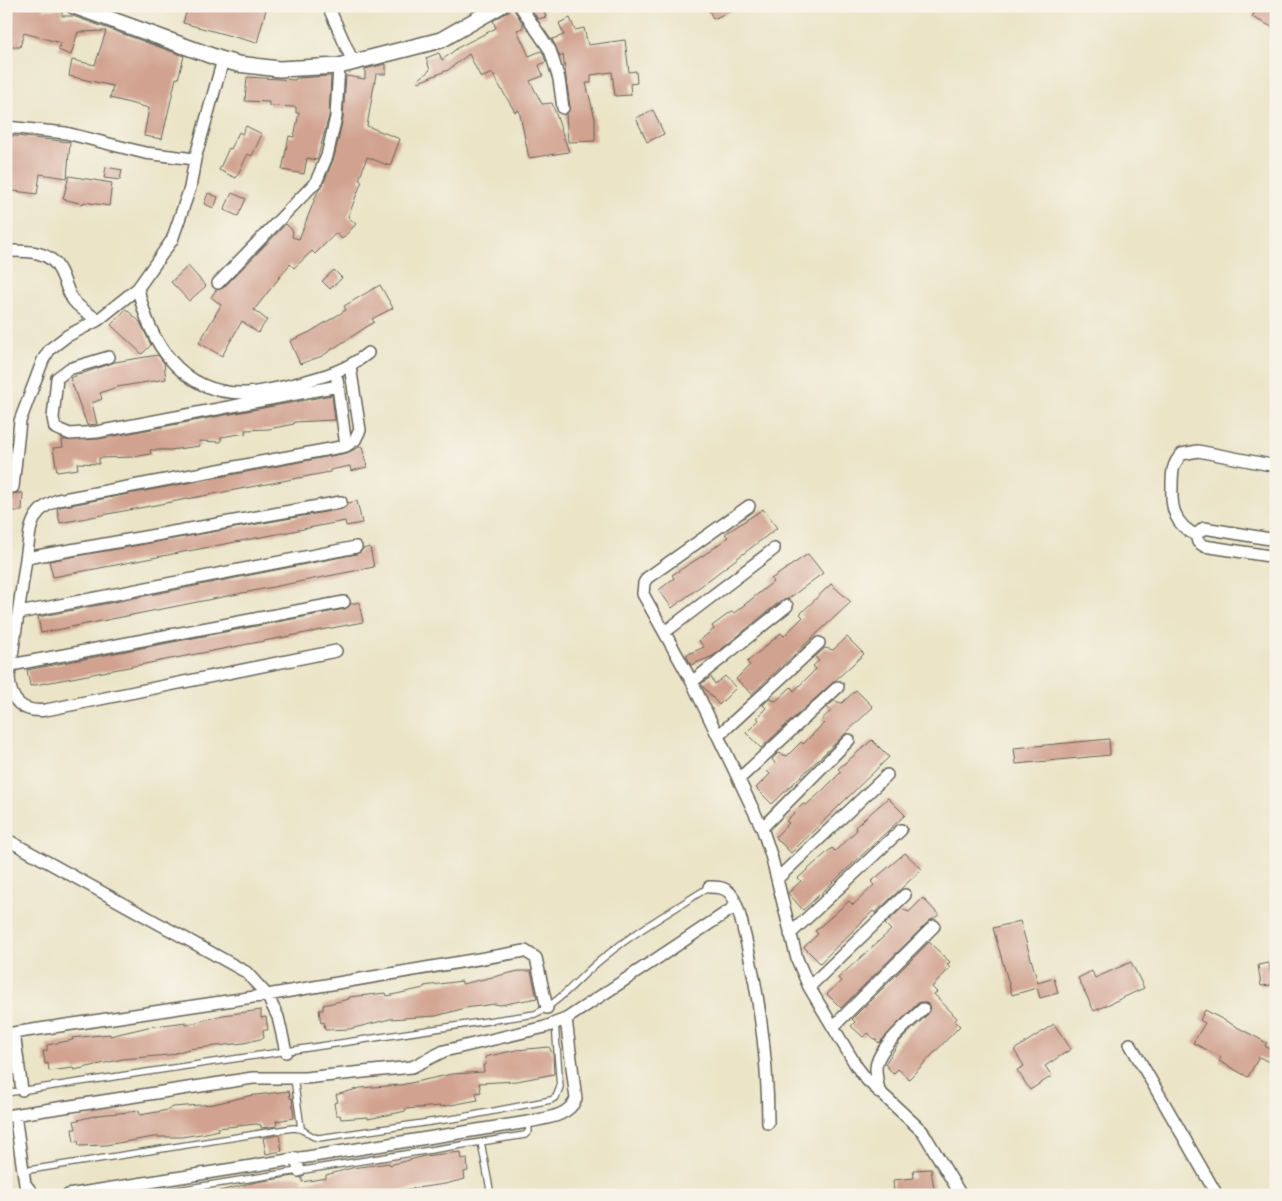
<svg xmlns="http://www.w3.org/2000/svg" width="1282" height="1201" font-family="'Libre Bodoni',serif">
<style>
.building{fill:#d1a290}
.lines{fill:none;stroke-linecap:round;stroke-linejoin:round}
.service-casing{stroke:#646258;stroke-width:8}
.minor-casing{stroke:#646258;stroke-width:14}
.tertiary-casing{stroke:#646258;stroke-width:18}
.service{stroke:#fff;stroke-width:5.5}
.minor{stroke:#fff;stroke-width:11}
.tertiary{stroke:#fff;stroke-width:15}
</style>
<rect width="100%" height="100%" fill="#f7f3e8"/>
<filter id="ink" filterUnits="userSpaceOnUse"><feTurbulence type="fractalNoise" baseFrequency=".02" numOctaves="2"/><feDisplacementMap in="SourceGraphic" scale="10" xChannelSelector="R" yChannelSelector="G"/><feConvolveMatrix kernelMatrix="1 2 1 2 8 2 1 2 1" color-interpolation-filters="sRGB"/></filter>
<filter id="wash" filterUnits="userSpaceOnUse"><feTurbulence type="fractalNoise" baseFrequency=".0096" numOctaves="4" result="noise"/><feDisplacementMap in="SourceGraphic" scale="20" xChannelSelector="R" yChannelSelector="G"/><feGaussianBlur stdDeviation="1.12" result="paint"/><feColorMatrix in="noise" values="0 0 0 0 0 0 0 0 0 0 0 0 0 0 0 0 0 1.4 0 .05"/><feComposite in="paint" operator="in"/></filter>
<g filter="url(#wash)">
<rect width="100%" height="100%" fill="#ebe4c7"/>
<g id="blocks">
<path class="building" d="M6,6H43V10L62,9V16H73L184,56L178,79L176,78L162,139L144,136L149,108L110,98L113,86L69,76L72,60L95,65L106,31L78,32L71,55L58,50L61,43L24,33L20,47H6Z
M188,6H267L257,43L183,23Z
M529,6H542L546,17L538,19Z
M707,6H742L713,19Z
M1258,6H1276V29L1252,17Z
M513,8L523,24V28L517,30L529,56L541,51L543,53L546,62L539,65L543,76L530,81L542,104L552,103L569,152L529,158L519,110L515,112L492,73L481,78L469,54L448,70L419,82L418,80L430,70L426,58L439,53L442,60L459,47L496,28L493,21Z
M570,18L575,30L584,28L588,45L625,40L629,72L636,71L637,83L630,84L631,95L615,96L612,72L591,75V83H586L595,119V141L568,142L566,115L570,107L566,78L563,55L560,57L552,39L564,35L559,23Z
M386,64V74H376L367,126L400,139L390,166L367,157L359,180L362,181L348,217L356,224L342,239L336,233L315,254L312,251L294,268L290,264L254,310L267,320L258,333L242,321L222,356L199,343L221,305L211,297L216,290L223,288L286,224L293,231L292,237L299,239L318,191L323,185L334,158L343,118L346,76L365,79V69Z
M331,76L329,116L317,160L307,158L304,174L282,170L289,136L294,137L299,113H296V107L269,106V102L245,101L247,77L295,80L296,78Z
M653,110L664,134L647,142L636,118Z
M246,126L262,134L252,156L248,154L236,178L219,170L229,148L231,149L239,132L242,134Z
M6,135L70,142L67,178L40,174L37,194L6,190Z
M106,167L122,170L120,180L104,178Z
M69,176L112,183L109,206L84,202L83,204L63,199Z
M208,193L218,197L214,208L204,204Z
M232,193L246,199L238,216L224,210Z
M188,266L206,286L189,301L171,282Z
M334,270L342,278L330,289L322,281Z
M380,285L393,308L372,319L374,322L322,356L300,364L290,341L310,332L346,310L344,306Z
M126,309L140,322L151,345L142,354L111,325Z
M158,355L164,363L166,379L117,387L100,393L102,399L92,403L97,424L87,425L70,378L115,362Z
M332,395L335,420L294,422V424L269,429L245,430L246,433L221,437V442L199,441L200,446L170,450H150L151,454L133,457L99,458V464L77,463L78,469L57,472L53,448L63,447L62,440L98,439Z
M362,446L367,467L351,471L350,466L330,470V472L60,523L57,509L60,507L347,453Z
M17,493H23L22,511H11L12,494Z
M357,501L362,523L346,526L345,521L53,577L49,561L342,509L348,503Z
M763,509L777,528L672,608L659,590L674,578L672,575L710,551L728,537L725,534Z
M370,547L374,567L41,633L38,617L357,554L363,549Z
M808,554L823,573L788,599L782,600L713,656L691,665L686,655L704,647L699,641L714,629L712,626L731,612L734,613L773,582L771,579Z
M831,584L851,602L752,694L736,679L750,665L747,662L781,633L784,636L803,617L800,614Z
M359,602L363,622L30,686L27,670L345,609L351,604Z
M847,637L864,654L761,748L746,733L759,720L757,717L766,708L763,705L769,699L776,701L791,687L794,691L816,669L813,666L819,661L815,657L825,648L833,650Z
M725,676L736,688L719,705L701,684L711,677L715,684Z
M856,690L873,707L772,804L756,788L770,774L767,771L775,763L772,759L778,753L787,756L801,742L803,744L825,722L822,719L831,711L827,707L834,701L842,703Z
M1109,739L1110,755L1016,764L1014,748Z
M872,740L889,757L791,853L775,837L789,823L786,821L803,804L806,805L821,792L841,772L838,769Z
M888,798L905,815L803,910L788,893L801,881L798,878L832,848L835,851L857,830L855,827Z
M905,853L922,869L875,913L873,911L820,963L804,947L818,934L815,931L849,901L853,905L874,885L871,882Z
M923,898L939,915L929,921L841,1008L827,994L841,981L838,978L891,930L885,924L901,909L909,912Z
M1020,921L1038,983L1054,978L1058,993L1040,998L1037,988L1012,995L993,928Z
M929,942L950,962L947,965L950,968L932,987L937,992L934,994L957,1018L955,1021L960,1026L909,1079L898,1069L893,1074L885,1064L900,1041L928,1014L930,1008L928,1004L922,1002L918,1003L879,1043L868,1033L863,1037L851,1026L855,1022L852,1019Z
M1131,962L1144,988L1094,1011L1078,978L1092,971L1095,978Z
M1269,963L1272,985L1261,986L1258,965Z
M519,971H531L537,998L500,1005L495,1004L465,1008L436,1016L390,1019L350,1029L325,1030L324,1022L321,1023L319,1010H323V1005L349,999V997L386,993L387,996L424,988V986L462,981V984Z
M261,1010V1018L266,1017L268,1030H263L264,1038L244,1043L189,1049L169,1055L123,1059L74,1070L73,1068L49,1071L48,1063L45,1064L43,1051H47V1045L73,1040L72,1038L110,1034V1036L148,1027L186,1022V1025L223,1015Z
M1205,1010L1267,1043L1265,1046L1275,1052L1269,1062L1259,1057L1248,1077L1219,1061L1221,1057L1193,1043L1205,1023L1200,1020Z
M1054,1024L1071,1049L1045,1066L1052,1076L1030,1090L1017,1070L1024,1066L1014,1050Z
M549,1047L553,1054L554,1074L517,1081L479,1083L481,1092L476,1093L478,1100L440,1107V1106L405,1109L406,1111L368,1119V1117L341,1119L340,1115H336L334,1103L338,1102L336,1095L360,1088L401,1085L452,1074L484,1072L483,1065H486L485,1057L516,1050Z
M289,1091L290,1098H292L294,1118L276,1121L277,1126L261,1128V1125L256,1124L218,1128L219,1130L201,1134L181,1137H154L106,1145L79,1146L78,1141L74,1142L72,1129H76L74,1121L98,1115L139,1111L140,1115L168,1110L173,1107L214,1104L248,1096Z
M279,1135L282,1151L266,1154L263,1138Z
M461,1152L462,1159L467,1158L468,1171L464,1172L465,1179L445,1184L367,1195H327V1192L308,1195H221L220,1191L252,1183L294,1176L302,1178V1182L326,1178V1175L352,1168L389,1163L390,1165L424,1156Z
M931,1169L935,1195H894L893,1180L914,1178L913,1170Z"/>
</g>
</g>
<g filter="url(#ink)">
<use href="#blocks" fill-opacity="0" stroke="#646258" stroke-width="1"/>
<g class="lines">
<g class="service-casing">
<path id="service" d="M294,1078L301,1128
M6,1093L535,1014C562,1001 580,976 603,958C636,931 673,910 709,887
M481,1142L491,1195
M23,1171L293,1128C307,1128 307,1137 319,1138L458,1118L551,1100L556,1097L560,1087L555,1024
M146,1195L525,1135L529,1131L528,1122"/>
</g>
<g class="minor-casing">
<path id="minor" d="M328,6L353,62
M520,6L550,50L559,79L563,108
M6,127L66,133L145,153L195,159
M8,251C27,251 51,250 60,271C65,280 67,291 73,300C80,309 89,314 98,320
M218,283L316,182L327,156L336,117L339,66
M138,288C149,342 181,393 242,393C259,393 278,388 295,384C322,377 346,371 368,353
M109,357L69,369L57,378L53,418L55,428L70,434L97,432L338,386
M337,379L346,446
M13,487L20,421L43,360L50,349L67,336L98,320L138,288L172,240L190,188L195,159L223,60
M749,506L647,578L644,583L643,594L692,682L762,828L771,855L797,959L809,987L857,1067L867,1080L923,1132L961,1195
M1196,535C1175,525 1171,509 1172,487C1172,473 1172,464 1182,454L1198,451L1276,466
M1276,540L1204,528L1196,535L1198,542L1204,546L1276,557
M26,558L341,502
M19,613L356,547
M665,632L774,549
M336,651L46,710C22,713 10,701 9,677L30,531C34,514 42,506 58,500L346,446L355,440L360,430L350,366
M11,665L344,602
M692,682L787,606
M718,736L819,643
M739,779L838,687
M762,828L849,740
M6,839L246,972L267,995L278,1017L286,1052
M777,879L887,775
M709,887C717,887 724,887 730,893C738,902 743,929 746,940C760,1001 768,1061 768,1123
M790,934L901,830
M809,987L905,895
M833,1027L934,926
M14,1033L22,1090
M6,1034L267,995L525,951L536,958L547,1008
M1130,1044L1217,1195
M879,1092C878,1085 876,1076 876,1068C877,1049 909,1022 923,1009
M15,1115L25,1184L34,1195
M6,1116L253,1078H305L412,1067L444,1051L545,1027L566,1019L736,906
M296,1158L299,1171
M68,1195L528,1122C546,1118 568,1117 576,1099L566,1019"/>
</g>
<g class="tertiary-casing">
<path id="tertiary" d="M74,6L223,60L238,64L279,69L339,66L441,40L500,6"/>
</g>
<use href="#service" class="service"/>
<use href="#minor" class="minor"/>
<use href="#tertiary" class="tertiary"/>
</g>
</g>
<rect width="1282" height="1201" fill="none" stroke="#f7f3e8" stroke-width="25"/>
</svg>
